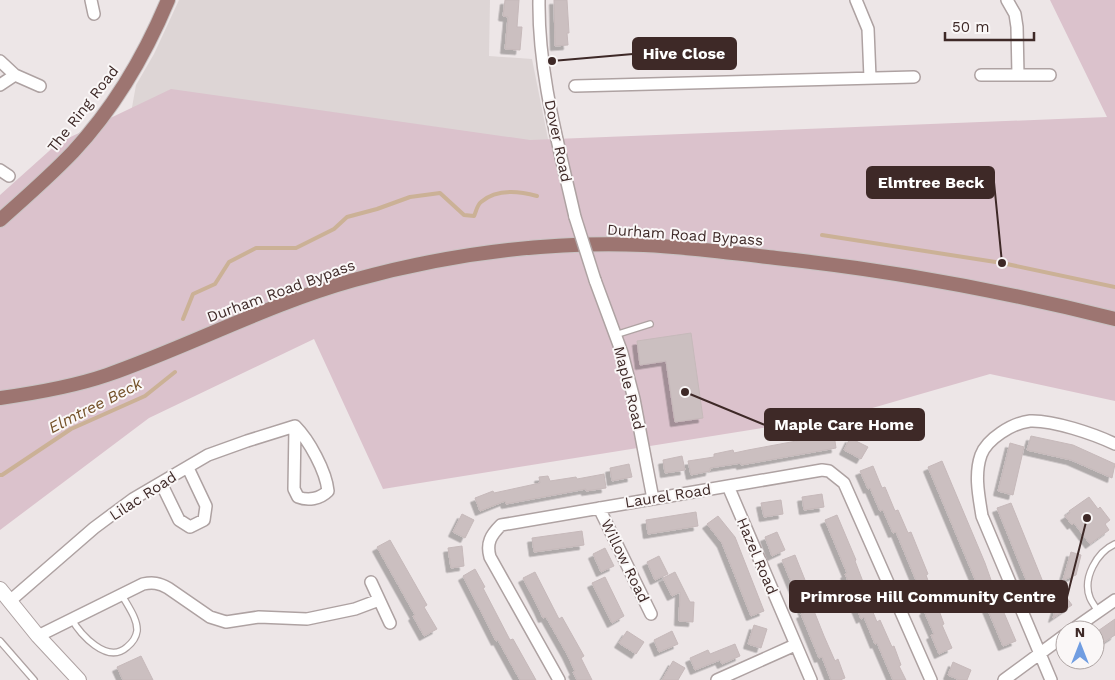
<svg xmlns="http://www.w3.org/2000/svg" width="1115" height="680" font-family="'Work Sans',sans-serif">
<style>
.built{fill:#ddd5d5}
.green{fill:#dbc2cc}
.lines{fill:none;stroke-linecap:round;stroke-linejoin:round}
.stream{stroke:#cbb196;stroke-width:4}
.building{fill:#cbbfc0;stroke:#c6b9ba;filter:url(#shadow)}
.service-casing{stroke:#aea2a2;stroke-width:8}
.minor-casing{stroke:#aea2a2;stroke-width:14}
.tertiary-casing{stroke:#aea2a2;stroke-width:16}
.primary-casing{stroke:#c9c3c3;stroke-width:16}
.service{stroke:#fff;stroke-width:5.5}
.minor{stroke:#fff;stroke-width:11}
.tertiary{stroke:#fff;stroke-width:14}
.primary{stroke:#9d7571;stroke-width:14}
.minor-bridge-casing{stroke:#aea2a2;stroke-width:14;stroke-linecap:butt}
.minor-bridge{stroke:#fff;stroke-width:11}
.labels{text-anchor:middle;stroke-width:4;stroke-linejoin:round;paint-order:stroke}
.street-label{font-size:15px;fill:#3e2927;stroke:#faf7f7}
.water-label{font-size:16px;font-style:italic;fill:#735028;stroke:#faf7f7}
.leader{fill:none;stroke:#3e2927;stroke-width:2}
.callout-dot{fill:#3e2927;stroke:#faf7f7;stroke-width:2}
.callout{fill:#3e2927;stroke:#3e2927;stroke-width:2}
.callout-label{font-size:16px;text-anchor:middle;font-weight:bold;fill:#fff}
</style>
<defs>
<filter id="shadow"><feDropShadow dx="-4.5" dy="4.5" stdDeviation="0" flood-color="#0004"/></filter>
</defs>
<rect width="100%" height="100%" fill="#ede6e7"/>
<path class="built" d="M179,0H490L489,56L532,59L550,149L126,141L136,85L154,54Z"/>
<path class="green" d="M1050,0H1115V401L990,374L855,413L383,489L314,339L149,418L0,530V195L58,143L171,89L530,140L1107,117Z"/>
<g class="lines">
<path class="stream" d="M822,235L1002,263L1115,287
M183,319L193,294L215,284L229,262L256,248H296L334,229L347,217L377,209L410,197L440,193L464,215L474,216C476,212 477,205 481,202C497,188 519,191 537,196
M0,475H2L71,429L145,396L175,372"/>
</g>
<path class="building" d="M505,0H519L517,27H522L520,50L505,49L508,17L503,16Z
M554,0H567L569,33H567L568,45L555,46Z
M691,333L703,418L675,422L666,361L640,365L637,341Z
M834,434L836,448L741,465V463L710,468V471L691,475L688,461L714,457V454L733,450L734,453L748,450Z
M1031,436L1073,445L1115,464L1112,478L1071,460L1027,450Z
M850,438L868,447L861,459L844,450Z
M1010,443L1024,447L1013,495L998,491Z
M682,456L685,470L665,473L663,460Z
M942,461L985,563L996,594L1016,641L1003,646L928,467Z
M629,464L632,477L612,481L610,468Z
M873,466L882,488L885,487L895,511L898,510L908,533L911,532L928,574L926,575L944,624L942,625L952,648L939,654L931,635L934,634L924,611L926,610L916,586L918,585L896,532L893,533L883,510L880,511L870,488L868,489L860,471Z
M604,474L606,488L586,491V489L506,504L505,501L480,511L475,498L493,491L494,493L540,483L539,477L548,476L550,481L576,477L577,479Z
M822,494L824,507L804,510L802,497Z
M1089,497L1098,509L1100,507L1110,520L1105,524L1109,530L1090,544L1074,523L1072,525L1065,516L1070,513L1069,511Z
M781,500L783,514L764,517L761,503Z
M1011,503L1045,587L1031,592L997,508Z
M696,512L698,526L648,534L646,520Z
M462,514L474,520L465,538L453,532Z
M837,515L856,560L855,561L865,587L863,588L877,622L880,620L892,647L894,646L901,665L899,666L906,680H893L877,643L875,644L864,617L861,619L853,600L856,599L845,574L847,573L825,520Z
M718,516L735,537L764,611L751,616L722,543L707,524Z
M582,531L584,545L534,552L532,538Z
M777,532L785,550L772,556L765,537Z
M390,540L427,605L424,607L437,629L424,636L413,616L415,615L377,547Z
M462,546L464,566L451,568L448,548Z
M605,548L614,566L601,572L593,554Z
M1071,552L1081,555L1076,575L1063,580Z
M795,555L813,600L810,601L824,636L835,661L838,659L845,678L840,680H831L822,657L819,658L801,614L804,613L782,560Z
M659,556L668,574L655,580L647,562Z
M475,569L485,587L483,588L510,640L513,639L536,680H520L498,640L496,641L463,576Z
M535,572L559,619L562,617L584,656L581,658L592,680H577L573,672L575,671L567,654L546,617L543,618L539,609L523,578Z
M675,572L690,602H694L693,622L679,621L680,592L672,596L663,578Z
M605,577L624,616L612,623L592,583Z
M1064,594L1072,605L1053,618L1059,598Z
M1115,619V635L1095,648V633Z
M754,625L767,629L761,648L748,644Z
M627,631L644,642L636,654L619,643Z
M672,631L678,644L659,652L654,640Z
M735,644L740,656L722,664L720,660L695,670L690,658L708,650L710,654Z
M141,656L153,680H123L117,667Z
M673,661L685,668L678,680H662Z
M953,662L971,670L967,680H959L948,675Z"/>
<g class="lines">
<g class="service-casing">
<path id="service" d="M615,335L650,324
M1098,612C1096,607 1092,603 1090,598C1082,578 1097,552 1115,544
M71,618C80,634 107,665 127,647C132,643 136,638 137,631C138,619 127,605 122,595
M0,641L34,680"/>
</g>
<g class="minor-casing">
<path id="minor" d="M91,0L94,14
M539,0C538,74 559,146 575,217
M856,0L868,29L870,78
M1007,0L1015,14L1017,27L1018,75
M0,61L15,75L40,86
M981,75H1050
M0,85L15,75
M575,86L914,77
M0,170L9,176
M595,280L622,353L634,399L653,499
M295,426C309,440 326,471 328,491C320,499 308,501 298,497L294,489Z
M161,483L179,520L190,527L204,520L206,506L188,468
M728,486L811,680
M599,508L651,614
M371,582L390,623
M11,600L94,528L133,499L208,455L247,441L295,426
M1072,630L1115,600
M38,636L143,584C153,582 159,583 168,588L210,617L226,622L259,617L307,619L355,609L379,600
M559,680L490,557C486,543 491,535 501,525L822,470L829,471L844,483L931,680
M717,680L795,645
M1004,680L1065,635
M1051,680L982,516C979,497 974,475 981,455C987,439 1012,423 1030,421C1053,420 1094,434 1115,444"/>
</g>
<g class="tertiary-casing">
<path id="tertiary" d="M0,589L38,636L79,680"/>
</g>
<g class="primary-casing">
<path id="primary" d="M0,220C25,198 50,176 73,152C114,108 145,55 168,0
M0,398C36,393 72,387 107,375C190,346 268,304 354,280C448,254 545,241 644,245C688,247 732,253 776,258C890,270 1003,291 1115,319"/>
</g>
<use href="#service" class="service"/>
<use href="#minor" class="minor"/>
<use href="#tertiary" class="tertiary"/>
<use href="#primary" class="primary"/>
<g class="minor-bridge-casing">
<path id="minor-bridge" d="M575,217L595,280"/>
</g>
<use href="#minor-bridge" class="minor-bridge"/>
</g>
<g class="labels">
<g class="street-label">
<text transform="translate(83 109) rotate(-52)" y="5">The Ring Road</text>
<text transform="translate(558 141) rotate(78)" y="5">Dover Road</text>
<text transform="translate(685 235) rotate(4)" y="5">Durham Road Bypass</text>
<text transform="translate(281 291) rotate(-20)" y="5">Durham Road Bypass</text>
<text transform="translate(629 388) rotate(76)" y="5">Maple Road</text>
<text transform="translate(143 496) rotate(-33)" y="5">Lilac Road</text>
<text transform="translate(668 496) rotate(-9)" y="5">Laurel Road</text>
<text transform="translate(757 556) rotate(67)" y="5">Hazel Road</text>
<text transform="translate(625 561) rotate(64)" y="5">Willow Road</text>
</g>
<g class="water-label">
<text transform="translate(95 405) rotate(-27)" y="6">Elmtree Beck</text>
</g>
</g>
<path class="leader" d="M552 61L633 54M1002 263L994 182M685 392L765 425M1087 518L1067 597"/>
<g class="callout-dot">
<circle cx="552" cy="61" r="5"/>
<circle cx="1002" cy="263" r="5"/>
<circle cx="685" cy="392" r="5"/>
<circle cx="1087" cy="518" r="5"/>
</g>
<g class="callout">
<rect x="633" y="38" width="103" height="31" rx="5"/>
<rect x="867" y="167" width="127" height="31" rx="5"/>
<rect x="765" y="409" width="159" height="31" rx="5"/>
<rect x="790" y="581" width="277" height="31" rx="5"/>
</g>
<g class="callout-label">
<text x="684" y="59">Hive Close</text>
<text x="931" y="188">Elmtree Beck</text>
<text x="844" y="430">Maple Care Home</text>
<text x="928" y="602">Primrose Hill Community Centre</text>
</g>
<g transform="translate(1080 645)"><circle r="24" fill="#faf7f7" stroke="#afa5a4"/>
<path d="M0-4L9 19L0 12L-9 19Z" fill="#709de1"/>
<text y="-8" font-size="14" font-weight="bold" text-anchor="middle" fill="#3e2927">N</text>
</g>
<path d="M945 32v8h89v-8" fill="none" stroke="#3e2927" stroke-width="2.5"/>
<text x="952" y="32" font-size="15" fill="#3e2927" stroke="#faf7f7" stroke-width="4" paint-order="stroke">50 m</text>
</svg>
